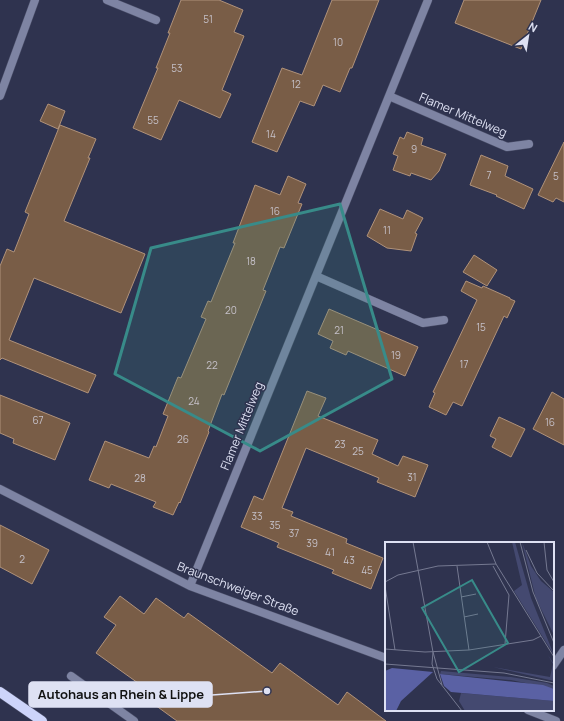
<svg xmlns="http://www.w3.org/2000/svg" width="564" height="721" font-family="Manrope,sans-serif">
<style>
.building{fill:#795d47;stroke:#b0927a}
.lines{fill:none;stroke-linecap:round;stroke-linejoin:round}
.service-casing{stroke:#4b4f69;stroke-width:9}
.minor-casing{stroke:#4b4f69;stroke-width:9}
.primary-casing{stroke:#4b4f69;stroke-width:11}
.service{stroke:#7e84a3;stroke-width:8}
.minor{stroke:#7e84a3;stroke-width:8}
.primary{stroke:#cdd4fa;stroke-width:10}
.marked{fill:#388b89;fill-opacity:0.2;stroke:#388b89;stroke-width:3;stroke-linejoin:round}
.labels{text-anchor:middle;stroke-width:3;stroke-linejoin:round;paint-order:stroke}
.number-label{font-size:10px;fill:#c5c0c8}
.street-label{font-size:12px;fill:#dee1f3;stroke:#2f334f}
.inset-road{fill:none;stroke:#757991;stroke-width:1}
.view{fill:#388b89;fill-opacity:0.15;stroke:#388b89;stroke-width:2}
.inset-edge{fill:none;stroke:#dee1f3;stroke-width:2}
.leader{fill:none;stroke:#dee1f3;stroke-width:1.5}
.callout-dot{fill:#dee1f3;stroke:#2f334f;stroke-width:1.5}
.callout{fill:#dee1f3;stroke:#dee1f3;stroke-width:1.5}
.callout-label{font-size:13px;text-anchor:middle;font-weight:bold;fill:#111}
</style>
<rect width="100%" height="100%" fill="#2f334f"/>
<path class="building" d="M181,0H219L243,10L234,32L244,36L222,90L231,94L220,118L179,100L161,140L133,128L158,68H156L170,33H168Z
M332,0H379L352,68H350L340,92L323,85L314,106L300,101L277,152L252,142L282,68L302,75Z
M464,0H541L521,49L455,23Z
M48,104L65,111L58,129L40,121Z
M60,125L96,139L88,158H90L64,221L145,254L121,313L34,278L9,340L96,375L88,393L2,358L0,360V266L7,249L14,252L29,214L25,212Z
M407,132L423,138L421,145L446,154L439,171L431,180L411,173L410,176L393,170L398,156L393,154L400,137L404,139Z
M564,142V202L556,198L553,202L538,195Z
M481,155L508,166L505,176L533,189L524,209L496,196L497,195L470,185Z
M288,176L306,184L298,203L302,204L284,248L280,247L263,290L266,291L224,395L222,394L208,431L209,432L180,503L179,502L173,515L153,507L156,502L111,484L109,488L89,480L105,441L149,458L154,446L156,447L168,416L163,414L178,377L181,378L206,319L201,317L208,301L211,302L235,243H233L255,185L280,195Z
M380,209L403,219L407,210L423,218L415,233L417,234L411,251L387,248L367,236Z
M474,255L497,270L487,286L463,272Z
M466,281L482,288L483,286L510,298V299L515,301L507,318L504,316L462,406L453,402L446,415L429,407L435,393L433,392L435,388L477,300L461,291Z
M329,309L418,347L405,376L348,351L346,355L330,348L333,341L318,334Z
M307,391L326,398L318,416L378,440L372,454L398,466L403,456L428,465L415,497L377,482L379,478L306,448L282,508L293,512L291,516L347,539L346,543L383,558L371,589L332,573L334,570L277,547L279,543L241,527L254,496L263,500Z
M552,392L564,399V445L533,429Z
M0,395L70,423L55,460L13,443L14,439L0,433Z
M499,417L525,429L511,457L492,447L496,439L490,436Z
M0,525L49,550L32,584L0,567Z
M120,596L144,614L156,598L184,618L188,613L272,673L280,663L338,705L347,692L386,721H177L133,689L138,683L96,653L116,625L104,617Z"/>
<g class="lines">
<g class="service-casing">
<path id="service" d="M107,0L156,20
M71,676L134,721"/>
</g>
<g class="minor-casing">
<path id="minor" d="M0,96L35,0
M389,96L507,147L529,144
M316,276L423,323L444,320
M0,489L190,586L386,658
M190,586L428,0
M553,666L564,650
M528,710L556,721"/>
</g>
<g class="primary-casing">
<path id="primary" d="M0,692L42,721"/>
</g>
<use href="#service" class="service"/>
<use href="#minor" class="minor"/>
<use href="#primary" class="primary"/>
</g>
<path class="marked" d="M340,204L392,379L260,451L115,374L151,248Z"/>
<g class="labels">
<g class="number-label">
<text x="208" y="23">51</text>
<text x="338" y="46">10</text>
<text x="177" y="72">53</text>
<text x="296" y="88">12</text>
<text x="153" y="124">55</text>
<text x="271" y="138">14</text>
<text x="414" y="153">9</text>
<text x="489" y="179">7</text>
<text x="556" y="180">5</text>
<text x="275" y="215">16</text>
<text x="387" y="234">11</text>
<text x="251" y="265">18</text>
<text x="231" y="314">20</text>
<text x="481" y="331">15</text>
<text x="339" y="334">21</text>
<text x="396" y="359">19</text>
<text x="464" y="368">17</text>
<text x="212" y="369">22</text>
<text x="194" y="405">24</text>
<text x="38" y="424">67</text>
<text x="550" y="426">16</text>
<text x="183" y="443">26</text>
<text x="340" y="448">23</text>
<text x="358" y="455">25</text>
<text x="412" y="481">31</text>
<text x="140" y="482">28</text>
<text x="257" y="520">33</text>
<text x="275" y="529">35</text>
<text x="294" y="537">37</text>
<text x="312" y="547">39</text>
<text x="330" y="556">41</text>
<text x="22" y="563">2</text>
<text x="349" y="564">43</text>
<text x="367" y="574">45</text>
</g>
<g class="street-label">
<text transform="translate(463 115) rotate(23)" y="4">Flamer Mittelweg</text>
<text transform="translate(242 426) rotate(-68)" y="4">Flamer Mittelweg</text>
<text transform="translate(238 589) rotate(21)" y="4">Braunschweiger Straße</text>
</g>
</g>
<g transform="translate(385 542)">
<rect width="169" height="169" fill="#2f334f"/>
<path d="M127,0H130L146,56L169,113L129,49L137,43ZM137,0L146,24L156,39L169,50V93L151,57ZM163,113L169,122V139L108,125L165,135L168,122ZM56,129L126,135L162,141L169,144V147L126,138L55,132ZM76,151L169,159V169H80L74,159Z" fill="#444970"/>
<path d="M7,126L48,130L16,159L11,169H0V129ZM55,132L158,143L169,147V159L66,150L59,144Z" fill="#5a61a4"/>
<path class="inset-road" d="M28,0L48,110L57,143M102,0L111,22L169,115M135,0L148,50L169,101M159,0L162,28L169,40M141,8L152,31L169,49M72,24L84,108M108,24L124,53L120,102M0,40L13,33L53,24L111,22M0,44L10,108M76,55L91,52M79,75L93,72M0,107L40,110L84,108L148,98L156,94M48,110L47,122L52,137L77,169M0,122L119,131L169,141"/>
<path class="view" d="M87,38L123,101L74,130L37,66Z"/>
<rect width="169" height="169" class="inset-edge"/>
</g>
<path class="leader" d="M267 691L212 695"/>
<circle class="callout-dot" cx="267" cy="691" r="4"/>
<rect class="callout" x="29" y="682" width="183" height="25" rx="4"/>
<g class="callout-label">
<text x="121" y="699">Autohaus an Rhein &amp; Lippe</text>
</g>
<g transform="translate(528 36) rotate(30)" stroke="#2f334f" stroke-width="3" paint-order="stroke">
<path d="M0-3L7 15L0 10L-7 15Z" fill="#dee1f3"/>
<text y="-6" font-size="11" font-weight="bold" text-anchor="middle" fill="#dee1f3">N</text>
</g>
</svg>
